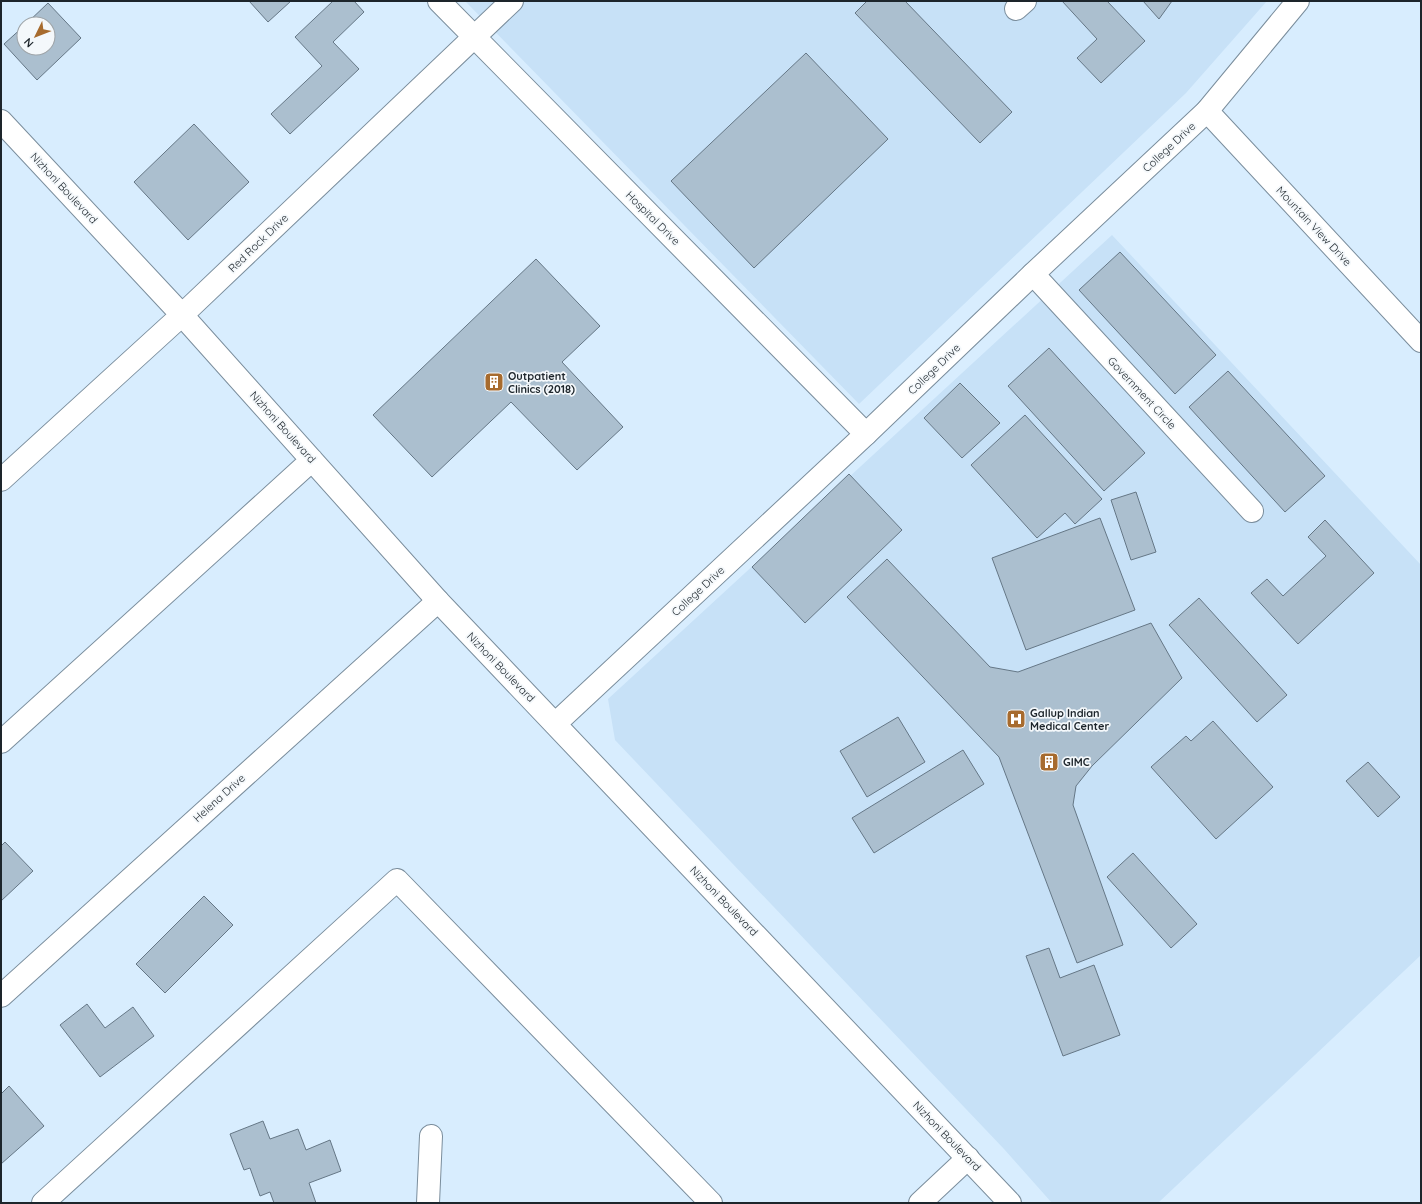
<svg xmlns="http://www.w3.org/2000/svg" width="1422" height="1204" font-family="Quicksand,sans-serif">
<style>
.built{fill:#c7e1f7}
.building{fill:#abbfcf;stroke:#657786}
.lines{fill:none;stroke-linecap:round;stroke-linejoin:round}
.minor-casing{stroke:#7a8d9c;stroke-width:24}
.major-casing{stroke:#7a8d9c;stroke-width:24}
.minor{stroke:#fff;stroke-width:22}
.major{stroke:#fff;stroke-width:22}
.labels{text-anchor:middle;stroke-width:3.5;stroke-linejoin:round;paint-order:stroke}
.street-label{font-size:11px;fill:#1d252b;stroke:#f4f8fb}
.poi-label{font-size:11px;font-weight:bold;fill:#1d252b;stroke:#f4f8fb;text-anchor:start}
</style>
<rect width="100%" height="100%" fill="#d8edfe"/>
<path class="built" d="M465,1H1267L1186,93L859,404Z
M1112,235L1421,565V955L1158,1203H1052L1004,1149L615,740L608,699Z"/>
<path class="building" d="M249,1H291L268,22Z
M333,1H354L364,12L333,42L359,69L290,134L271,114L322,66L295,37Z
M867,1H905L1012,112L980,143L855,13Z
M1062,1H1107L1145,41L1101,83L1077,58L1097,39Z
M1143,1H1172L1159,19Z
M48,3L81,38L37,80L4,44L24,26V48H48V24H26Z
M806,53L888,139L754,268L671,181Z
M194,124L249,182L188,240L134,182Z
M1120,252L1216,355L1175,394L1079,290Z
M536,259L600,326L562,362L623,427L577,470L511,402L432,477L373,415Z
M1049,348L1145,453L1104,491L1008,386Z
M1228,371L1325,476L1285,512L1189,407Z
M960,383L1000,423L962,458L924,418Z
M1025,415L1102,499L1075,524L1065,513L1037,538L971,465Z
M849,474L902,530L805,623L752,567Z
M1136,492L1156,552L1131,560L1111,500Z
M1100,518L1135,610L1026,650L992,558Z
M1325,520L1374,573L1298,644L1251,593L1267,579L1283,596L1326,556L1308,537Z
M887,559L990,667L1018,672L1151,623L1182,678L1092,766L1076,786L1073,805L1123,945L1077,963L999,757L847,597Z
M1199,598L1287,695L1257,722L1169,625Z
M898,717L925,762L867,797L840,751Z
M1213,721L1273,787L1216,839L1151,767L1186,736L1191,741Z
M963,750L984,784L874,853L852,818Z
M1368,762L1400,797L1378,817L1346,781Z
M5,842L33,871L1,901V846Z
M1133,853L1197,924L1171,948L1107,877Z
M204,896L233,925L165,993L136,964Z
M1049,948L1060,978L1094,965L1120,1035L1063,1056L1026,956Z
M87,1004L105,1028L133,1007L154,1036L100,1077L60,1025Z
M9,1086L44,1126L1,1164V1094Z
M263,1121L270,1139L298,1129L306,1150L330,1140L341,1171L309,1183L316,1203H274L270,1192L260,1196L250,1168L244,1170L230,1134Z"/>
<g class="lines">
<g class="minor-casing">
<path id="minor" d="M439,1L866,434
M1016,9L1025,1
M1207,111L1421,341
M1,121L182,315L438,601
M1033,274L1252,511
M1,480L182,315L512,1
M1,742L312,460
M43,1203L397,880L711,1203
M428,1203L431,1136
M920,1203L968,1158"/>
</g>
<g class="major-casing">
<path id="major" d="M555,724L866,434L1033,274L1207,111L1298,1
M1,996L438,601L1010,1203"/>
</g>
<use href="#minor" class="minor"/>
<use href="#major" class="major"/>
</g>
<defs>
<g id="building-square" transform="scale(1)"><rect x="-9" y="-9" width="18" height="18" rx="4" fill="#a76b2e" stroke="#f4f8fb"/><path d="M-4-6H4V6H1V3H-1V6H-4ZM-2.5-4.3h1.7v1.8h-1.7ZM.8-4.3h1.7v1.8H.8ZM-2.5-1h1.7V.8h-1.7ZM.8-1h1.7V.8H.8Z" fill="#fff"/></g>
<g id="hospital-square" transform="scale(1)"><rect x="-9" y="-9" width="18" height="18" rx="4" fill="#a76b2e" stroke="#f4f8fb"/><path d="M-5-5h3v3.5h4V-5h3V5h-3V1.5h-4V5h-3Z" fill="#fff"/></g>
</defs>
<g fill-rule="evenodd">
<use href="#building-square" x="494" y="382"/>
<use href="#hospital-square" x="1016" y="719"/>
<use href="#building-square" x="1049" y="762"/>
</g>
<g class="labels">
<g class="street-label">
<text transform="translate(1169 147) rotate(-43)" y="4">College Drive</text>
<text transform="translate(64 188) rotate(47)" y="4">Nizhoni Boulevard</text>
<text transform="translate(653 218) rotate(45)" y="4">Hospital Drive</text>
<text transform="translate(1314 226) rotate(47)" y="4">Mountain View Drive</text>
<text transform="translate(258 243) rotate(-44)" y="4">Red Rock Drive</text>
<text transform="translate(934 369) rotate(-44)" y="4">College Drive</text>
<text transform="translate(1142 393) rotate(47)" y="4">Government Circle</text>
<text transform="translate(283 427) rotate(48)" y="4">Nizhoni Boulevard</text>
<text transform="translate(698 591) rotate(-43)" y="4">College Drive</text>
<text transform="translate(501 667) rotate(46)" y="4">Nizhoni Boulevard</text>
<text transform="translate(219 798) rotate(-42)" y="4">Helena Drive</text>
<text transform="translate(724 901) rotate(46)" y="4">Nizhoni Boulevard</text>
<text transform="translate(947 1136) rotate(46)" y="4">Nizhoni Boulevard</text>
</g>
<g class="poi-label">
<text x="508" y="380">Outpatient<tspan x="508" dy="13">Clinics (2018)</tspan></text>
<text x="1030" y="717">Gallup Indian<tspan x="1030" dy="13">Medical Center</tspan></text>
<text x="1063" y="766">GIMC</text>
</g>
</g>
<rect width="1422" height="1204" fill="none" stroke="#1d252b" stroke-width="4"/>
<g transform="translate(36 36) rotate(227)"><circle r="19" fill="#f4f8fb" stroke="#9ea4a8"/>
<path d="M0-3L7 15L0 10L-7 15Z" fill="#a76b2e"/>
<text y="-6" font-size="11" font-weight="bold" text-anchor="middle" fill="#1d252b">N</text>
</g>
</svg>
